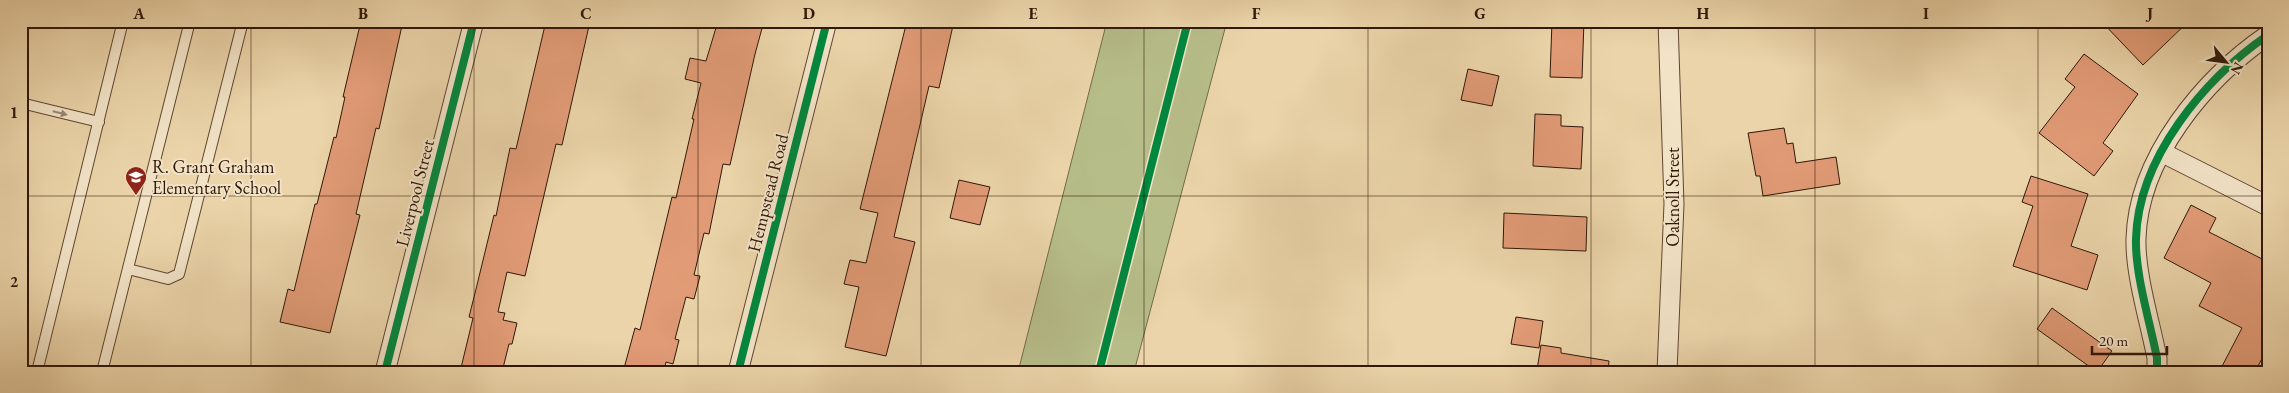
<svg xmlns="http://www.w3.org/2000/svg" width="2289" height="393" font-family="'EB Garamond',serif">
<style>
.green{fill:#b6bd89;stroke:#736a49}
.building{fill:#e19b76;stroke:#301709}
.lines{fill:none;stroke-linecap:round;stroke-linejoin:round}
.lane-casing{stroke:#5f4631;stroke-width:12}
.street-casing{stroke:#5f4631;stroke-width:21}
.lane{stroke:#f2e3c7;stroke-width:10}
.street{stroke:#f2e3c7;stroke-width:19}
.cycleway-casing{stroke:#f2e3c7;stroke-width:11}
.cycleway{stroke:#00873e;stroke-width:8}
.oneway{fill:#9b8772}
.grid{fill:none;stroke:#301709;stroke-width:1;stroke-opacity:0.55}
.labels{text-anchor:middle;stroke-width:4;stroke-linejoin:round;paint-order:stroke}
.poi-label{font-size:18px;fill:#301709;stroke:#f2e3c7;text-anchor:start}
.street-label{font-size:18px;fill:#301709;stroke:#f2e3c7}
.neatline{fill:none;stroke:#301709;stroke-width:2}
.grid-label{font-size:16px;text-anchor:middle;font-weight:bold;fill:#301709}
</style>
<rect width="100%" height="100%" fill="#ebd4a9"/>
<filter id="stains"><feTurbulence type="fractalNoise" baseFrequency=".004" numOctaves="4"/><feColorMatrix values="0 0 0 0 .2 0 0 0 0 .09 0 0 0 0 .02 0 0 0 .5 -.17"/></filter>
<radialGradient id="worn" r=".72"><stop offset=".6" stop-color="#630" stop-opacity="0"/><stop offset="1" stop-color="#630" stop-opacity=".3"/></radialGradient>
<path class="green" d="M1107,21H1227L1134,372H1018Z"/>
<path class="building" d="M361,21H403L379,129L376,128L356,214L360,215L330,333L280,322L288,289L294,291L315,204H317L334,137L336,138L345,97H343Z
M546,21H570L589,26L562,145L556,144L525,276L507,272L498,312L505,313L503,320L517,323L512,344H509L502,372H460L473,318L469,317L477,285L494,215L496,216L510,148L516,149Z
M718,21H764L755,54L730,165L723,164L709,234L704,233L694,275L700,276L694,299L686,297L675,339L679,340L673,364L666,362L664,372H623L635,328L640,330L672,197L676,198L694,119H692L701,83L685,79L690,58L706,61Z
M907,21H954L939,88L929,86L894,237L915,242L886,356L845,347L859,287L844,284L850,260L866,263L878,213L860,209Z
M1552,21H1584L1582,78L1550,77Z
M2101,21H2189L2143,65Z
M2084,54L2138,94L2103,143L2113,151L2094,176L2039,133L2075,87L2065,79Z
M1468,69L1499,76L1492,106L1461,100Z
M1535,114L1561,115V126L1583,127L1581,169L1533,166Z
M1784,128L1787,144L1793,143L1796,163L1836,157L1840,184L1763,196L1760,176H1756L1748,133Z
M2031,176L2088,194L2071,246L2098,255L2087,290L2013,266L2033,206L2022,202Z
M959,180L990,187L980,225L950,218Z
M2191,205L2216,218L2209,232L2268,262V347L2255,372H2219L2242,328L2199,306L2211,283L2164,258Z
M1504,213L1587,217L1586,251L1503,248Z
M2052,308L2112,351L2097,372L2037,329Z
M1516,317L1543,321L1539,348L1511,344Z
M1541,345L1561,348V353L1609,361L1608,372H1551L1537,370Z"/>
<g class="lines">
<g class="lane-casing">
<path id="lane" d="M21,103L99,122
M128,269L168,279L179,274L243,21
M37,372L123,21
M102,372L190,21"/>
</g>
<g class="street-casing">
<path id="street" d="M2161,152L2268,206
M385,372L474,21
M738,372L827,21
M1667,372L1674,204L1668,21
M2157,372V358C2150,322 2135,274 2136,239C2138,158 2204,79 2268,35"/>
</g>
<use href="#lane" class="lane"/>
<use href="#street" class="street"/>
<g class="cycleway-casing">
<path id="cycleway" d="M385,372L474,21
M738,372L827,21
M1099,372L1188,21
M2157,372V358C2150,322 2135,274 2136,239C2138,158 2204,79 2268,35"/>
</g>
<use href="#cycleway" class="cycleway"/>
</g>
<defs><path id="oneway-solid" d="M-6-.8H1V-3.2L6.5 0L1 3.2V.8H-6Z" transform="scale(1.25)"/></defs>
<use class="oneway" href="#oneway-solid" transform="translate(60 113) rotate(14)"/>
<path class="grid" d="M251,21V372M474,21V372M698,21V372M921,21V372M1144,21V372M1368,21V372M1591,21V372M1815,21V372M2038,21V372M21,196H2268"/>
<defs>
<g id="school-pin" transform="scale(1.125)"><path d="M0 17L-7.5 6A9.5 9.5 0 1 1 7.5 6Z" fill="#8f2418" stroke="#f2e3c7"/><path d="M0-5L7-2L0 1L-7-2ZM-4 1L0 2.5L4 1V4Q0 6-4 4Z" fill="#fff"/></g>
</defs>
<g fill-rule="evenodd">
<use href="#school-pin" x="136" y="177"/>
</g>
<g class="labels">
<g class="poi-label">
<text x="152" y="173">R. Grant Graham<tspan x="152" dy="21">Elementary School</tspan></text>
</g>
<g class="street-label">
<text transform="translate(415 193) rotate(-76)" y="6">Liverpool Street</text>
<text transform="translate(768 193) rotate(-76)" y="6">Hempstead Road</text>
<text transform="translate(1673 197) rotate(-90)" y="6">Oaknoll Street</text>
</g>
</g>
<rect width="2289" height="393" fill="none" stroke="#ebd4a9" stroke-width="55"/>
<g transform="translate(2226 62) rotate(119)" stroke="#f2e3c7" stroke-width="4" paint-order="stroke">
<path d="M0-4L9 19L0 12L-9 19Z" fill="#301709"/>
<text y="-8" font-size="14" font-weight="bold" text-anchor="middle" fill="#301709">N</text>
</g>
<path d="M2092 346v8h75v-8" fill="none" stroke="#301709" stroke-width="2.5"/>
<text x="2099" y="346" font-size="15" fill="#301709" stroke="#f2e3c7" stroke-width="4" paint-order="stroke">20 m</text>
<rect x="28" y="28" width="2234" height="338" class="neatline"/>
<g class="grid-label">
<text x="139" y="19">A</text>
<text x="363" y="19">B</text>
<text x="586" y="19">C</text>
<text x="809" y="19">D</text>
<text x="1033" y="19">E</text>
<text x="1256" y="19">F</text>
<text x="1480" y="19">G</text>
<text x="1703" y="19">H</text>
<text x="1926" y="19">I</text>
<text x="2150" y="19">J</text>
<text x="14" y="118">1</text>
<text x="14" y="287">2</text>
</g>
<rect width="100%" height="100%" filter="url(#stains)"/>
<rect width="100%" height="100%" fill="url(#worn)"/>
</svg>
